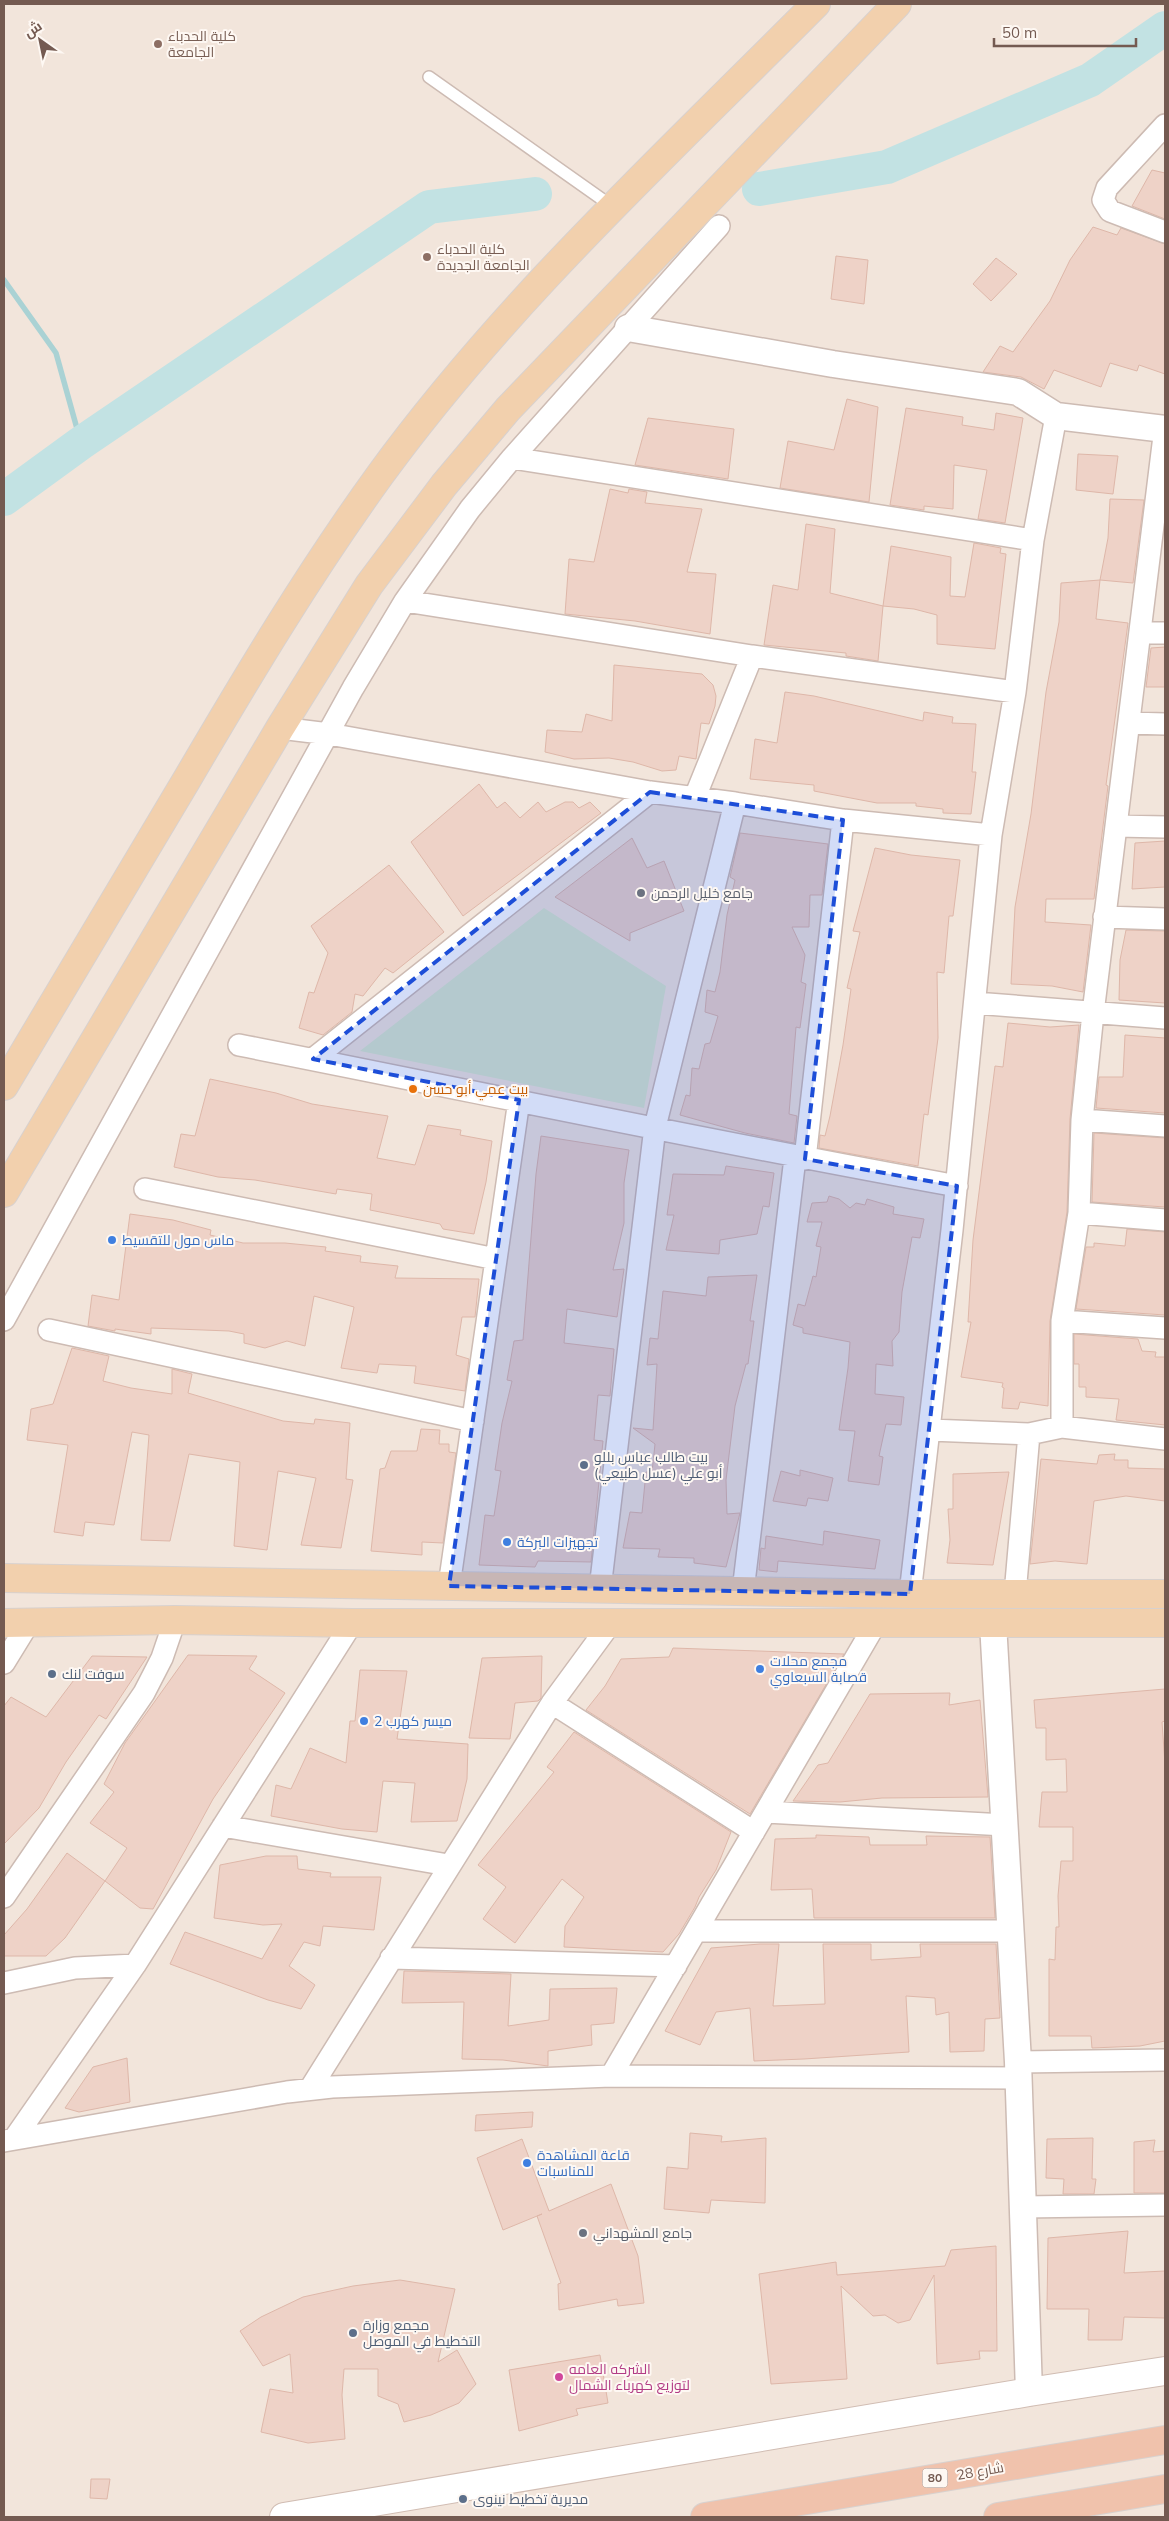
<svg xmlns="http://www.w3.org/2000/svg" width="1169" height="2521" font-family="Mulish,Cairo,sans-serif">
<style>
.residential{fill:#f2e5db}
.green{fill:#dae8cc}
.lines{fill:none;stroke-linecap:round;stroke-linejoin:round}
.stream{stroke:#aad2d4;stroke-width:5.5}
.river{stroke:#c2e2e3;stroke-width:34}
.building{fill:#eed2c7;stroke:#deb7a9}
.service-casing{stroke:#cdbbb3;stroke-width:14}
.minor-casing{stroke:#cdbbb3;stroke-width:24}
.tertiary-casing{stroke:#cdbbb3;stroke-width:29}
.secondary-casing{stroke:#d1bdb3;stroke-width:30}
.primary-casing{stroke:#d8d1ce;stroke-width:30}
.trunk-casing{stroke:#d8d1ce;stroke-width:30}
.service{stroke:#fff;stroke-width:11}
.minor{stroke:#fff;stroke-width:21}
.tertiary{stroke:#fff;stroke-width:26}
.secondary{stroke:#fff;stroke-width:28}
.primary{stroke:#f2d0ad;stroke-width:28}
.trunk{stroke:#f0c2ac;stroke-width:28}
.marked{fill:#1d4ed8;fill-opacity:0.2;stroke:#1d4ed8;stroke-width:4;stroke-dasharray:10 6;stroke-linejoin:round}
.education-dot{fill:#8d6e63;stroke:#fef8f3;stroke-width:2}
.worship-dot{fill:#6b7280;stroke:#fef8f3;stroke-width:2}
.food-dot{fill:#e8710a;stroke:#fef8f3;stroke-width:2}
.shop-dot{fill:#3f7fe0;stroke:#fef8f3;stroke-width:2}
.service-dot{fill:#5c6f8a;stroke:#fef8f3;stroke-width:2}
.hotel-dot{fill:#d1479c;stroke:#fef8f3;stroke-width:2}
.labels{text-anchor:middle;stroke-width:4;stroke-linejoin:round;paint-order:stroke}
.shield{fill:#fef8f3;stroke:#9d8982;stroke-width:1}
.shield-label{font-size:12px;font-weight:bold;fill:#745a51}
.education-label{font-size:14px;fill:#785e54;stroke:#fef8f3;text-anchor:start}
.worship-label{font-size:14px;fill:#5b616d;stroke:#fef8f3;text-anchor:start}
.food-label{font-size:14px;fill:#c56008;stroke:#fef8f3;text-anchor:start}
.shop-label{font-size:14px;fill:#366cbe;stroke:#fef8f3;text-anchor:start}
.service-label{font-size:14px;fill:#4e5e75;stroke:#fef8f3;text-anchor:start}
.hotel-label{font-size:14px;fill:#b23c85;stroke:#fef8f3;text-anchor:start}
.street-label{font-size:14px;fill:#745a51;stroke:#fef8f3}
</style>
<rect width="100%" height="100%" fill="#fbf4ec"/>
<path class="residential" d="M4,4H1165V2517H4Z"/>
<path class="green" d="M544,908L666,986L644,1108L360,1051Z"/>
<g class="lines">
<path class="stream" d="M4,280L56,353L81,443"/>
<path class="river" d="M759,189L887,167L1090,80L1165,28
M4,499L81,443L429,207L535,194"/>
</g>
<path class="building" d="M1152,170L1165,173V219L1132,206Z
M1093,227L1117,235L1121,228L1165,244V374L1139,365L1137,371L1110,363L1101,387L1054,370L1044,389L1021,377L983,372L1000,346L1013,352L1050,301L1070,260Z
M836,256L868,260L864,304L831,299Z
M996,258L1017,274L991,301L973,284Z
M847,399L878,407L869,502L780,488L788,441L834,450Z
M906,408L963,417L962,425L994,430L996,413L1023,418L1005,523L978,519L987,470L954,465L953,509L924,506V510L890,505Z
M648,418L734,429L728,479L635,465Z
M1078,454L1118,456L1113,494L1076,490Z
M610,489L628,493L629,489L647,492L645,503L702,509L687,572L716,574L710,634L635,621L565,614L569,559L594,562Z
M1110,499L1144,500L1133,583L1100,580L1108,538Z
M806,524L835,529L830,593L883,606L878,661L846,656V653L764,645L773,585L798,590Z
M974,543L1001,548L1000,553L1006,554L995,649L937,644V615L914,609L883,606L891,546L951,557L950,596L965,597Z
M1100,580L1096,619L1128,623L1106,785L1108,786L1094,899H1046L1045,922L1091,925L1083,992L1052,986L1011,984L1015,907L1031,814L1046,692L1059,622L1061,583Z
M1165,647V687H1146L1151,648Z
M614,665L702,674L713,685L716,696L715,706L709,724L701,723L696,759L679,756L676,770L662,771L633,762L609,758L574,759L545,752L547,730L582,732L586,714L612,721Z
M785,692L814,696L923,721L924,712L953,717L952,723L976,724L972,772H976L971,814L943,813V809L916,806V803H877L814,791V785L750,779L755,739L777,743Z
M479,784L497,808L505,802L520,818L538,802L546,812L565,802H573L579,808L590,802L601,813L463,916L411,842Z
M740,833L828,844L822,895H810L809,927H792L805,955L801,982L806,984L800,1028L796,1027L789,1114L797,1116L794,1143L745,1133L680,1115L686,1095L690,1096L692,1068L699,1069L705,1044L710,1043L718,1016L705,1012L707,990L715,992L720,972L727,915L735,880L730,877Z
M632,838L647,868L664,861L684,911L630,933V941L555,897Z
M1165,841V887L1132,889L1135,843Z
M875,848L911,855L960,860L953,916H949L944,973L937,972L938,1038L928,1115L924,1114L918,1166L819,1148L820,1135L825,1136L830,1116L843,1045L851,989L847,988L860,932L853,931Z
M389,865L444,932L393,973L385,968L363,996L355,994L352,1012L323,1035L299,1028L309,992L314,993L328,953L311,926Z
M1126,930L1165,931V1003L1119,1000L1120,960Z
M1008,1023L1050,1027L1079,1025L1070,1119L1067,1212L1050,1321L1048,1406L1020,1402L1018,1409L1002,1408L1004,1388L1002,1387L1003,1383L961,1377L971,1322H968L973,1240L995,1066L1003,1067Z
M1125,1035L1165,1038V1113L1096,1108L1099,1077H1123Z
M210,1079L276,1093L312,1104L388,1116L377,1158L415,1165L428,1125L461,1130L460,1135L492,1141L486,1182L474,1234L443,1229L440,1224L370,1210L372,1194L337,1189L336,1194L255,1180L218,1177L174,1167L181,1134L195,1136Z
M1094,1133L1165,1138V1207L1092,1202Z
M541,1136L629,1150L624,1183V1223L613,1270L624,1269L617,1317L567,1309L564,1343L614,1349L610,1396L598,1395L594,1440L603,1441L591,1562L538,1561L535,1567L479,1565L485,1515L494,1516L501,1471L495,1470L502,1423L512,1381L507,1380L514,1341L523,1340L536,1174Z
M726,1166L774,1173L769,1207L763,1206L757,1234L720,1240L719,1254L666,1250L674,1215H667L673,1174L724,1175Z
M829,1196L839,1199L850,1208L856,1203L865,1205L867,1199L894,1207L893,1214L924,1219L920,1238L912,1237L902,1292L899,1332L892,1341L893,1366L876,1364L875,1394L904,1397L901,1425L886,1424L879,1456L883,1457L879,1485L848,1481L855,1431L839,1430L848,1368L850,1342L803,1333V1328L793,1325L798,1304L805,1306L813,1276L816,1277L821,1247L816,1246L822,1222H807L812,1203L827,1202Z
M130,1214L173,1220L211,1230L210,1235L243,1243H285L326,1247L325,1251L361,1256L360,1262L398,1266L395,1278L479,1279L475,1317H462L456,1355L469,1359L465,1391L414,1383L416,1366L379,1364L377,1373L341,1368L354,1307L314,1296L305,1346L287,1341L265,1348L244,1343V1334L229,1331L151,1328V1334L115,1329V1331L88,1326L92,1295L119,1300Z
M1127,1229L1165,1232V1315L1076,1309L1086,1247H1094V1243L1125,1246Z
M757,1275L750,1321H754L748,1364H746L735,1406L726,1480L727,1514L740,1513L726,1567L694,1563V1558L658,1557L660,1549L623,1548L630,1512L642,1513L646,1472H652L655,1444L633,1428L653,1430L657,1364L647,1365L650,1338L658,1339L663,1291L706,1296L708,1277Z
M1074,1334L1138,1339L1142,1351L1156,1352L1155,1357H1165V1425L1116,1420L1119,1399L1086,1397V1387H1079V1364H1074Z
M72,1348L109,1356L103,1381L131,1388L172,1394V1369L192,1374L188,1393L283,1421L314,1424L315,1419L350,1423L346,1479L353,1480L341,1548L301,1545L316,1478L278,1471L267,1550L234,1546L240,1462L189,1454L170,1541L141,1540L149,1435L132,1432L114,1525L85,1522L83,1536L54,1532L68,1445L27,1440L31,1409L53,1404Z
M421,1429L440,1430L439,1444H449V1452L456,1453L443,1543L422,1542V1555L371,1551L380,1469L385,1468L391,1451H417Z
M1115,1454L1114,1460H1128V1468L1165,1469V1501L1126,1496L1094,1501L1087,1564L1055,1561L1030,1564L1041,1459L1097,1464L1099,1455Z
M800,1470L833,1478L828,1501L808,1498L806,1506L773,1501L781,1471L800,1476Z
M1009,1472L993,1565L947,1563L950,1540L948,1509H953V1474Z
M824,1531L880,1540L875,1569L778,1561L777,1572L759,1570L761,1548L765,1549L766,1536L823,1545Z
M673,1648L844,1654L750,1814L586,1710L605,1686L621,1659L669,1657Z
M188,1655L257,1656L249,1669L285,1693L213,1799L153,1909L140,1908L105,1881L127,1848L90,1823L114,1792L104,1784L125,1743Z
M92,1656L147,1657L106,1719L99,1715L66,1762L39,1808L4,1844V1706L11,1697L46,1717Z
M542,1656L541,1698L538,1701L515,1703L510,1739L469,1738L482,1658Z
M360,1670L407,1671L397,1739L468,1744L467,1779L457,1821L411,1822L415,1783L383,1781L377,1832L342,1829L271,1816L276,1785L291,1789L310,1748L346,1763L350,1721H355Z
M1165,1689V1721L1162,1722L1165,1764V2041L1140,2046L1092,2048L1091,2036H1049V1959L1055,1960L1056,1927H1059L1058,1896L1061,1861H1073V1827H1039L1042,1792H1067L1066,1759L1046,1760V1728H1036L1034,1700Z
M950,1693L949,1705L980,1700L988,1797L882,1798L840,1802L793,1801L818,1765L828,1763L870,1694Z
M574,1732L731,1832L716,1870L699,1897L695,1907L679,1934L663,1952L564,1947L565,1926L584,1897L562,1879L515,1943L483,1919L506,1887L478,1865L554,1772L547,1767Z
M816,1835L869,1837L870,1845H927L926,1836L990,1837L995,1918H814L812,1889L771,1890L775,1839L816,1838Z
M67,1853L105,1881L65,1938L46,1956H4V1935L27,1909Z
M266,1856H297L298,1869L331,1873L330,1877H381L374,1930L323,1926L320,1946L304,1942L289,1966L315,1985L301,2009L268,2000L170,1964L185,1932L262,1959L282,1924L263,1925L214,1918L220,1865Z
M760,1944H779L773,2006L825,2004L823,1944H871V1960L921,1957L920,1944H996L1000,2018L985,2019L984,2051L950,2052L949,2012L936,2015L935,1998L906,1996L909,2052L804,2059L754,2061L750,2008L716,2012L700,2045L665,2031L711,1948Z
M404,1971L511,1974L508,2026L549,2020L550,1989L617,1988L614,2023L591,2025L592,2045L548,2051V2066L503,2060L462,2059L464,2002L402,2003Z
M127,2058L130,2102L79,2112L65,2108L93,2067Z
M533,2112L532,2127L475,2131L476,2115Z
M690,2133L722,2136L721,2142L766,2138L765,2203L711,2200L709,2213L664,2209L667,2167L688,2169Z
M1093,2138L1092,2179H1096L1094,2194H1063L1064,2179L1046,2178L1047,2139Z
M522,2139L549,2211L611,2184L638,2256L644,2303L618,2306L617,2299L559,2310L558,2284L561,2283L537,2216L542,2214L503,2230L477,2158Z
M1155,2140L1153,2152L1165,2151V2193H1134V2142Z
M1128,2231L1124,2273L1165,2271V2318L1124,2317L1122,2340H1088L1089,2309H1047L1048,2238Z
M996,2246L997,2351H979L980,2359L937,2364L934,2275L910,2320L898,2323L885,2315L873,2316L841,2286L847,2379L771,2384L759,2274L836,2262L837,2275L945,2266L951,2250Z
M400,2280L455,2289L438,2362L457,2350L476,2384L459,2403L431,2415L404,2422L398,2404L378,2396V2369H344L342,2395L345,2439L308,2443L261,2432L270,2389L293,2393L290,2354L263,2366L240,2331L261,2317L303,2297L353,2286Z
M600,2355L608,2403L576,2409L578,2415L519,2431L509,2370Z
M91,2479H110L107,2499L90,2498Z"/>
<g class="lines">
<g class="service-casing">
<path id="service" d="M429,77L613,207"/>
</g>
<g class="minor-casing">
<path id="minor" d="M1165,125L1107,188L1103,200L1110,211L1165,232
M512,458L1033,540
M405,601L752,656
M1140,633H1165
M1129,723L1165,724
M280,728L329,734L650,792L735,803L843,820L991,835
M695,797L752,656L1015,692
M1116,826L1165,827
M1104,917L1165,919
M975,1003L1165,1018
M239,1045C478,1092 717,1143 957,1186
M313,1059L650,792
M1082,1120L1165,1126
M805,1159L843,820
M145,1189L496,1259
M1079,1213L1165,1220
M4,1320L353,688L405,601L470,509L512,458L719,226
M1062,1321L1165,1328
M49,1330L473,1421
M1062,1427V1321L1079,1213L1082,1120L1093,1013L1165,428
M930,1430L1029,1434L1062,1427L1165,1439
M449,1586L519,1100
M600,1589L655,1127L735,803
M743,1591L795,1158
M910,1594L952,1230L991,835L1015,692L1033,540L1056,416
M1015,1594L1029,1434
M4,1663L28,1624
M552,1703L754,1832
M766,1812L1005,1825
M223,1826L448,1865
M4,1897L144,1693L162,1658L175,1620
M696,1931H1011
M391,1958L676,1966
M4,1983L75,1968L135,1965
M1018,2062L1165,2060
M611,2076L876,1623
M310,2089L552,1703L610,1624
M14,2139L135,1965L352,1623
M4,2141L287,2092L332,2087L611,2076L1019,2078
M1023,2207L1165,2205"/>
</g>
<g class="tertiary-casing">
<path id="tertiary" d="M628,328L833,364L1018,392L1056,416L1165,429
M993,1623L1018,2062L1029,2392"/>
</g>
<g class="secondary-casing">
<path id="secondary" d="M284,2517L1029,2392L1165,2371"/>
</g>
<g class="primary-casing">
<path id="primary" d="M4,1086C64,985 125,883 186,781C247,677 309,573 380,475C506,302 666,155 816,4
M4,1193L280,728L369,585L444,485L508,409L897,4
M4,1578L910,1594H1165
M4,1623L175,1620L352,1623H1165"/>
</g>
<g class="trunk-casing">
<path id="trunk" d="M705,2517L1165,2440
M998,2517L1165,2489"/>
</g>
<use href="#service" class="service"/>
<use href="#minor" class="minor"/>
<use href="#tertiary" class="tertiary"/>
<use href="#secondary" class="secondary"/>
<use href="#primary" class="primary"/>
<use href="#trunk" class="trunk"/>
</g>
<path class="marked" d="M650,792L843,820L805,1159L957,1186L910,1594L449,1586L519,1100L313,1059Z"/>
<g class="education-dot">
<circle cx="158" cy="44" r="5"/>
<circle cx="427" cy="257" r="5"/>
</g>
<g class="worship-dot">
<circle cx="641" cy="893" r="5"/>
<circle cx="583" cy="2233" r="5"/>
</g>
<circle class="food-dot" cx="413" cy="1089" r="5"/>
<g class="shop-dot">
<circle cx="112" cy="1240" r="5"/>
<circle cx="507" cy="1542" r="5"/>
<circle cx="760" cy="1669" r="5"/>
<circle cx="364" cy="1721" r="5"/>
<circle cx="527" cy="2163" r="5"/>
</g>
<g class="service-dot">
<circle cx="584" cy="1465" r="5"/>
<circle cx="52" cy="1674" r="5"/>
<circle cx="353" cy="2333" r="5"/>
<circle cx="463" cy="2499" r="5"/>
</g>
<circle class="hotel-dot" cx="559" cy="2377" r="5"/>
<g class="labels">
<rect class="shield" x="922.5" y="2468.5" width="25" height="19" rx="4"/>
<g class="shield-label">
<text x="935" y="2482">80</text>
</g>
<g class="education-label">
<text x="168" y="41">كلية الحدباء<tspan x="168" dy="16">الجامعة</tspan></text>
<text x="437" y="254">كلية الحدباء<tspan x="437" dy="16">الجامعة الجديدة</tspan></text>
</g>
<g class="worship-label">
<text x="651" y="898">جامع خليل الرحمن</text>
<text x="593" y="2238">جامع المشهداني</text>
</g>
<g class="food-label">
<text x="423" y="1094">بيت عمي أبو حسن</text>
</g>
<g class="shop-label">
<text x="122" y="1245">ماس مول للتقسيط</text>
<text x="517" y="1547">تجهيزات البركة</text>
<text x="770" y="1666">مجمع محلات<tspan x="770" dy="16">قصابة السبعاوي</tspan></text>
<text x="374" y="1726">ميسر كهرب 2</text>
<text x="537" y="2160">قاعة المشاهدة<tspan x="537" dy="16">للمناسبات</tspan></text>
</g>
<g class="service-label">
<text x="594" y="1462">بيت طالب عباس بللو<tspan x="594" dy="16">أبو علي (عسل طبيعي)</tspan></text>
<text x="62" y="1679">سوفت لنك</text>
<text x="363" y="2330">مجمع وزارة<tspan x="363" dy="16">التخطيط في الموصل</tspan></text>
<text x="473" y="2504">مديرية تخطيط نينوى</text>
</g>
<g class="hotel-label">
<text x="569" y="2374">الشركه العامه<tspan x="569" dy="16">لتوزيع كهرباء الشمال</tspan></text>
</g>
<g class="street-label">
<text transform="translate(980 2471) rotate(-10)" y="5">شارع 28</text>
</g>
</g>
<rect width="1169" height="2521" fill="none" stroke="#745a51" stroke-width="10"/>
<g transform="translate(40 40) rotate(327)" stroke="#fef8f3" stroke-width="4" paint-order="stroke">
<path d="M0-4L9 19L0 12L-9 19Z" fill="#745a51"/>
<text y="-8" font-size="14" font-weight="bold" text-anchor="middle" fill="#745a51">ش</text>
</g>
<path d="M994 38v8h142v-8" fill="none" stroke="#745a51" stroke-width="2.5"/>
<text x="1002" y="38" font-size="15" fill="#745a51" stroke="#fef8f3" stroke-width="4" paint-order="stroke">50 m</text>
</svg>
